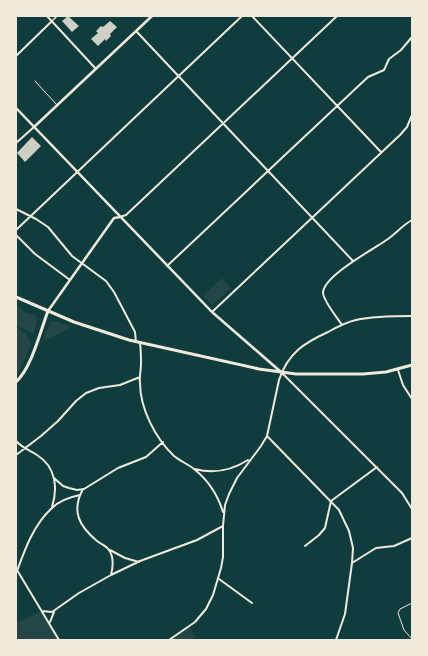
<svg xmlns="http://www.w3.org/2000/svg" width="428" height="656" font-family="'IBM Plex Sans',sans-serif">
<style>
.green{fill:#244646}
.building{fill:#cfcfc3}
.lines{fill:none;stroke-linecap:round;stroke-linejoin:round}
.service{stroke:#f1e9da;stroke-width:1}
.pedestrian{stroke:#f1e9da;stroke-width:1.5}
.minor{stroke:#f1e9da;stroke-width:2}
.tertiary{stroke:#f1e9da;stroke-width:2.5}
.secondary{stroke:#f1e9da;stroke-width:3}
.primary{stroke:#f1e9da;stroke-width:3}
</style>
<rect width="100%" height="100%" fill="#0f3d3e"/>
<path class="green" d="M222,278L231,288L212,305L203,296Z
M16,306L22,309L25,313L35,315L37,318L34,334L16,325Z
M51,321H55L72,327L51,338L43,340Z
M17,327L26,334L31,344L22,366L16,375Z
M42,611L59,640H16V623Z
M190,626L196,640H169Z"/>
<path class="building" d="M68,16L79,26L72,32L62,21Z
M110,21L117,27L110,34L111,36L106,41L105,39L98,46L91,39L98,33L96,31L101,26L103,27Z
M32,137L41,146L25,162L17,153Z"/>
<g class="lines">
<path class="service" d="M35,81L57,105
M412,603L400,609L398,613L404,630L412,639"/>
<path class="pedestrian" d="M52,21L57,16"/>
<path class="minor" d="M47,16L96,69
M252,16L381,152
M136,31L353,261
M16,56L52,21
M16,143L34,127
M16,209L36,219L48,227L72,256L106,281L114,292L135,332L136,342
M120,217L126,215L337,16
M16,230L242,16
M16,235L35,254L70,280
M167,266L368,77L384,70L389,59L401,50L412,37
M212,312L400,135L407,127L412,115
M342,325C337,317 324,302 323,293C323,276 374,249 388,239C396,233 403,225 412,220
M140,343C141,350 141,357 141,364C141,371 139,377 140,383C140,408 155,438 174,456C180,461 188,464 194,469C208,480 218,496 223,512
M398,370L403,385L412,399
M282,373L402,493L412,509
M267,436L339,510L349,531L353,548L352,563L345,614L336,640
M16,441C22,448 30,450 37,455C56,467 58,488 52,507
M16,455L41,436L58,421L76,401L86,393L99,388L120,385L140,377
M195,469C213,474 232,470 248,460
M54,478L63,486L69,488L77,490L84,489L118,468L146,457L163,442
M83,489C71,511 79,526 97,541C101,544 107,546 109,550C114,557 113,567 111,575
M305,546L319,535L325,528L331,501L377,467
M110,550L125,558L139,562
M352,563L376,548L394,546L412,538
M17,570L59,640
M17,571C25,549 34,524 52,508C59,501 70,497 80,495
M219,579L252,603
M42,611L52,612L79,593L111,575L140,561L197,540L223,526
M50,622L54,612
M169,640L195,622L206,609L213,595L221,568L223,557V526L225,505L229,494L237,478L261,446L267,436L279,380C288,353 304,343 328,332C337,327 347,322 356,320C374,316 394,316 412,316"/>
<path class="tertiary" d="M16,108L212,312L281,372
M34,127L152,16
M48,311L114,218L120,217"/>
<path class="secondary" d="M16,382C32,367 40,332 48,311"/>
<path class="primary" d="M16,297L74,322L129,340L259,369L296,374H363L386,372L412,365"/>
</g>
<rect width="428" height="656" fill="none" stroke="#f1e9da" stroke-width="34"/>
</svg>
